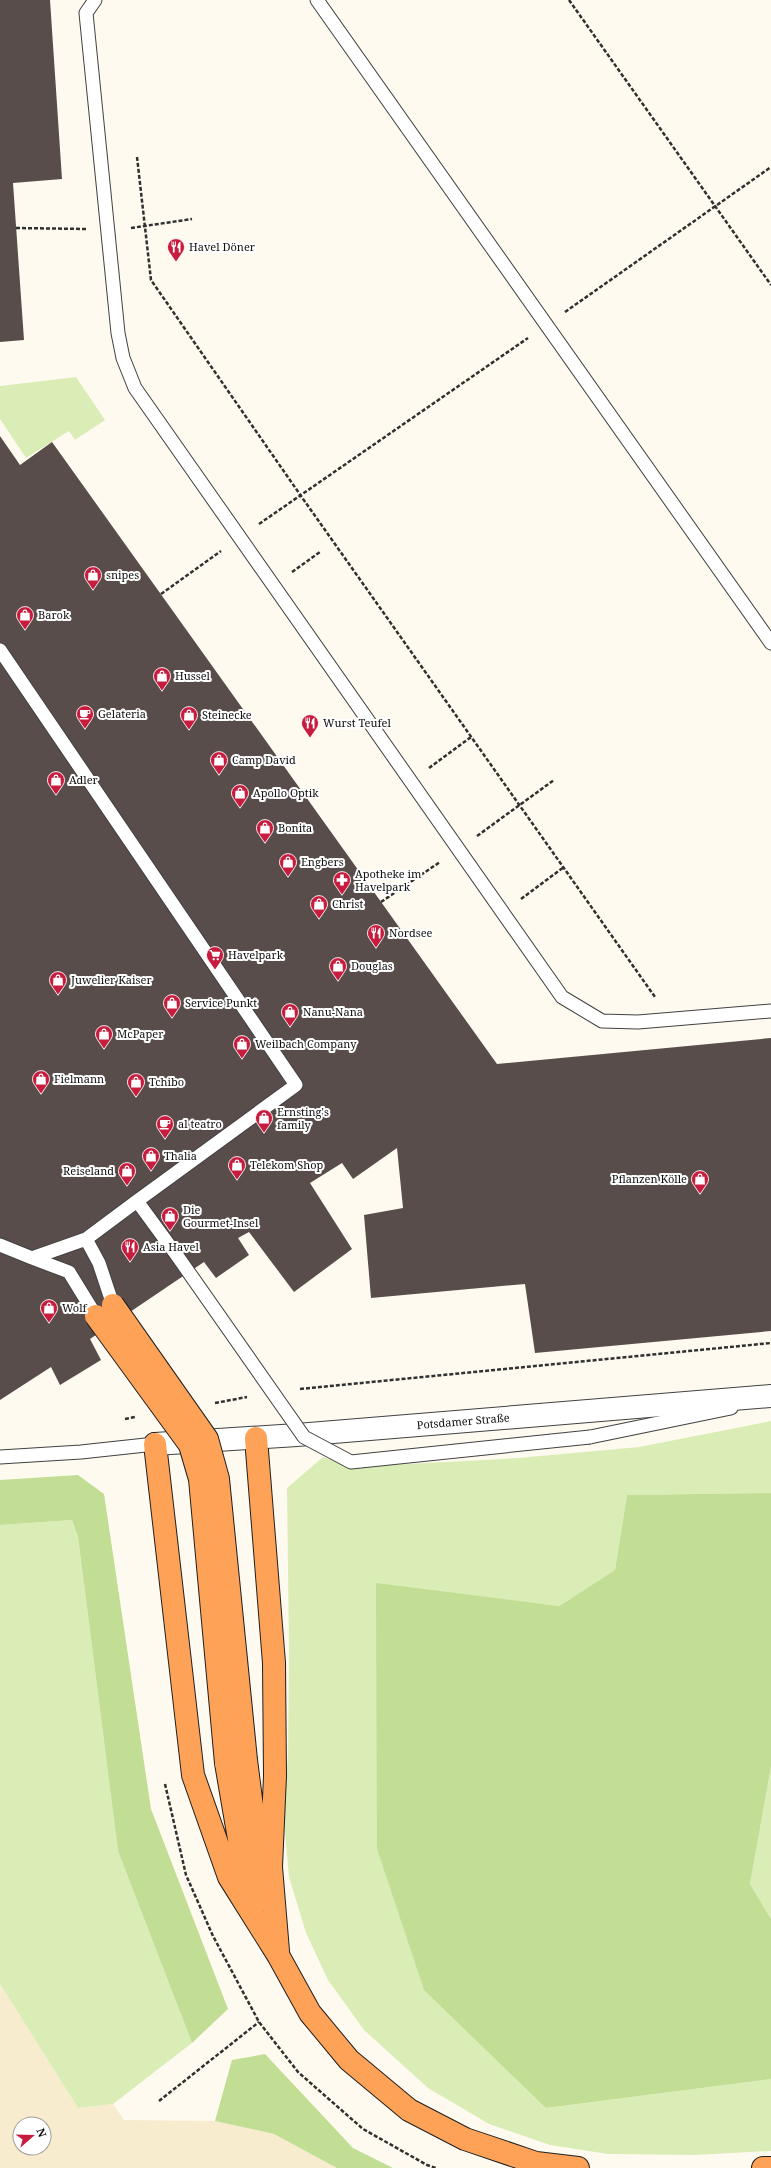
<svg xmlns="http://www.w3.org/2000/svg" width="771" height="2168" font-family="'Noto Serif',serif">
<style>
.farmland{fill:#f7edce;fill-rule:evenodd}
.green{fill:#dbedb6}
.forest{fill:#c1de94}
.building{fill:#584d4a}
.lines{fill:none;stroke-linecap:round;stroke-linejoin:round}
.service-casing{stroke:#414141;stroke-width:15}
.tertiary-casing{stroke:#414141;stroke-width:24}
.trunk-casing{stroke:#1f1f1f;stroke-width:24}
.path{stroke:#303030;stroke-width:2.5;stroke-dasharray:4 2;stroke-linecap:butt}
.service{stroke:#fff;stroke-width:13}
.tertiary{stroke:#fff;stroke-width:22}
.trunk{stroke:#fea258;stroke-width:22}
.service-bridge-casing{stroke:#414141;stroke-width:15;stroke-linecap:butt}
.trunk-bridge-casing{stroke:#1f1f1f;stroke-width:24;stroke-linecap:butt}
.service-bridge{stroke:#fff;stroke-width:13}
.trunk-bridge{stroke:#fea258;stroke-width:22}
.labels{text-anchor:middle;stroke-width:4;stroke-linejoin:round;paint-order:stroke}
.poi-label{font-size:11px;fill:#0e0e0e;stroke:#fff;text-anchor:start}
.street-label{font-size:11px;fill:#0e0e0e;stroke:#fff}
</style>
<rect width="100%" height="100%" fill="#fffaf0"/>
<path class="farmland" d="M0,1984L78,2108L113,2104L124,2120L215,2121L274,2134L337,2168H0ZM20,2124H44V2148H20Z"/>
<path class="green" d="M76,377L105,420L75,440L69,431L26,458L0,419V386Z
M771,1421V1493L627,1495L615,1570L559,1606L376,1584L546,2108L771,2079V2151L695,2155L608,2154L550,2145L489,2124L428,2088L364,2030L328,1980L306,1933L289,1877L283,1811L288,1756L289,1652L287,1488L323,1457L353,1467L518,1458L639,1447Z
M72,1520L78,1537L118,1851L192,2043L113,2104L78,2108L0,1984V1525Z
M771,1767V1919L750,1884Z"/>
<path class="forest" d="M78,1475L104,1494L151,1809L228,2009L192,2043L118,1851L78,1537L72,1520L0,1525V1480Z
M771,1493V1767L750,1884L771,1919V2079L546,2108L424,1990L377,1849L376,1583L559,1606L615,1570L627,1495Z
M265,2054L353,2148L393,2168H337L274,2134L215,2121L232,2060Z"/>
<path class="building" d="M0,0H50L62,179L13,183L24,340L0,342Z
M0,436L20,465L52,442L497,1064L771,1038V1331L535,1353L525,1284L371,1298L364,1215L403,1208L397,1148L353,1179L342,1163L310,1183L352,1249L294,1292L249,1232L238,1238L249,1255L216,1278L204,1262L90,1339L101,1360L60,1385L51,1367L0,1400Z"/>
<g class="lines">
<g class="service-casing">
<path id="service" d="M95,0L86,13L118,333L123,358L135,388L562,997L602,1021L638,1022L771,1011
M317,0L771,643
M0,650L296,1085L137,1201
M86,1239L99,1263L113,1305
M0,1245L32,1258L86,1239L137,1201L178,1257
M32,1258L69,1272L96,1316
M590,1437L731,1408
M0,1457L81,1452L155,1444"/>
</g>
<g class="tertiary-casing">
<g id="tertiary">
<path id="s1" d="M155,1444L297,1435L771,1396"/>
</g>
</g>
<g class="trunk-casing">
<path id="trunk" d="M256,1438L274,1663L275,1776L271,1867L278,1951
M155,1444L193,1775L229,1877L278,1955L310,2013L349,2060L409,2110L465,2139L536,2163L578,2168
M246,1760L261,1877
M226,1763L245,1874L257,1902
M763,2168H771"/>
</g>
<path class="path" d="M569,0L771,285
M137,157L151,280L301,496L655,997
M16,228L86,229
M131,228L192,219
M565,312L771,167
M259,524L528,338
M292,572L320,552
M161,594L221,551
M429,768L471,737
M477,836L554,780
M521,899L564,867
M381,902L440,862
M300,1389L771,1343
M215,1403L247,1397
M125,1419L135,1417
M165,1784L186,1875L213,1936L259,2022L298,2072L363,2129L427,2165L436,2168
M159,2101L259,2022"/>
<use href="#service" class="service"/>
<use href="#tertiary" class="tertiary"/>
<use href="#trunk" class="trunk"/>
<g class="service-bridge-casing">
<path id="service-bridge" d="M178,1257L304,1437L351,1462L590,1437"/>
</g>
<g class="trunk-bridge-casing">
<path id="trunk-bridge" d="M113,1305L207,1439L218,1479L246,1760
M96,1316L190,1445L200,1479L226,1763"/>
</g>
<use href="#service-bridge" class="service-bridge"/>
<use href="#trunk-bridge" class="trunk-bridge"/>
</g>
<defs>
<g id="restaurant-pin" transform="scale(0.9)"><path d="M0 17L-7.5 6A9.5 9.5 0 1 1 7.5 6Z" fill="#c81c3f" stroke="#fff"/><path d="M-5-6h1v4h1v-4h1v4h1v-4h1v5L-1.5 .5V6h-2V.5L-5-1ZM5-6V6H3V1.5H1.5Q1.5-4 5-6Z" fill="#fff"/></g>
<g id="shop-pin" transform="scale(0.9)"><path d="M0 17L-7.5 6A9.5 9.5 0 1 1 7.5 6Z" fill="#c81c3f" stroke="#fff"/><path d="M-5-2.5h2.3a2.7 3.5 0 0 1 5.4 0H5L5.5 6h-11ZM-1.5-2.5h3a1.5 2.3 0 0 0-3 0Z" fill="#fff"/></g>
<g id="cafe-pin" transform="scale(0.9)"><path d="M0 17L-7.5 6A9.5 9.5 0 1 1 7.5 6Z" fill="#c81c3f" stroke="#fff"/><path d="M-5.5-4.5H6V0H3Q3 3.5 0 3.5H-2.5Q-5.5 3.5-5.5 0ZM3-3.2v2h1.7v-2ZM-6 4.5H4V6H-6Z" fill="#fff"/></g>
<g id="pharmacy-pin" transform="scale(0.9)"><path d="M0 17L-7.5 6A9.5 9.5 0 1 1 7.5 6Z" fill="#c81c3f" stroke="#fff"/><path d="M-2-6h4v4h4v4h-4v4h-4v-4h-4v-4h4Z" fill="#fff"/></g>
<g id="supermarket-pin" transform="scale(0.9)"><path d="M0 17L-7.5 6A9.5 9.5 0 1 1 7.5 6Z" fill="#c81c3f" stroke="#fff"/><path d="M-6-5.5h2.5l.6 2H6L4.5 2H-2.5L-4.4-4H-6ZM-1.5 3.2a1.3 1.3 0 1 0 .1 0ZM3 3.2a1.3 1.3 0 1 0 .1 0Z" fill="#fff"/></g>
</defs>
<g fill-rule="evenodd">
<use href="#restaurant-pin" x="176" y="247"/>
<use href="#shop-pin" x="93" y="575"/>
<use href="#shop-pin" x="25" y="615"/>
<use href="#shop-pin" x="162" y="676"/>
<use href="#cafe-pin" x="85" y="714"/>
<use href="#shop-pin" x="189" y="715"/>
<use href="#restaurant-pin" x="310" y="723"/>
<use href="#shop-pin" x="219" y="760"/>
<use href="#shop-pin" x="56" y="780"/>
<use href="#shop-pin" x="240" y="793"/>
<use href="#shop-pin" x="265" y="828"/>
<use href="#shop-pin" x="288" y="862"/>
<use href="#pharmacy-pin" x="342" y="880"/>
<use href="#shop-pin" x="319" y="904"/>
<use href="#restaurant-pin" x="376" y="933"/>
<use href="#supermarket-pin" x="215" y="955"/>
<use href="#shop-pin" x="338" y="966"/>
<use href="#shop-pin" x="58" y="980"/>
<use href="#shop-pin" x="172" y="1003"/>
<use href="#shop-pin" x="290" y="1012"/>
<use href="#shop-pin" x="104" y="1034"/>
<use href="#shop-pin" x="242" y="1044"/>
<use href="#shop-pin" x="41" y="1079"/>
<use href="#shop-pin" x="136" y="1082"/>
<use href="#shop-pin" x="264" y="1118"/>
<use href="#cafe-pin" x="165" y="1124"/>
<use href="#shop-pin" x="151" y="1156"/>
<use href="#shop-pin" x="237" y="1165"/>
<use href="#shop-pin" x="127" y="1171"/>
<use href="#shop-pin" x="700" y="1179"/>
<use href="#shop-pin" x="170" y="1216"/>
<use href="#restaurant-pin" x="130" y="1247"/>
<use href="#shop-pin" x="49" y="1308"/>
</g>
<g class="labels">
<g class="poi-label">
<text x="189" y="251">Havel Döner</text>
<text x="106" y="579">snipes</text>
<text x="38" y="619">Barok</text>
<text x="175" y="680">Hussel</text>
<text x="98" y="718">Gelateria</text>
<text x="202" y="719">Steinecke</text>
<text x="323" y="727">Wurst Teufel</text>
<text x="232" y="764">Camp David</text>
<text x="69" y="784">Adler</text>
<text x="253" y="797">Apollo Optik</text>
<text x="278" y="832">Bonita</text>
<text x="301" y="866">Engbers</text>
<text x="355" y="878">Apotheke im<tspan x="355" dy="13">Havelpark</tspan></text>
<text x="332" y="908">Christ</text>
<text x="389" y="937">Nordsee</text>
<text x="228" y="959">Havelpark</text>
<text x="351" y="970">Douglas</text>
<text x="71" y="984">Juwelier Kaiser</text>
<text x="185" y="1007">Service Punkt</text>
<text x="303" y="1016">Nanu-Nana</text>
<text x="117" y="1038">McPaper</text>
<text x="255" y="1048">Weilbach Company</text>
<text x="54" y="1083">Fielmann</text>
<text x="149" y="1086">Tchibo</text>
<text x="277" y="1116">Ernsting's<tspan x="277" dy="13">family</tspan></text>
<text x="178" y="1128">al teatro</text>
<text x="164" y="1160">Thalia</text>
<text x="250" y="1169">Telekom Shop</text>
<text x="114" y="1175" text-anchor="end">Reiseland</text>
<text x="687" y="1183" text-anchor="end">Pflanzen Kölle</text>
<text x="183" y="1214">Die<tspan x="183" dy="13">Gourmet-Insel</tspan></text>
<text x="143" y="1251">Asia Havel</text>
<text x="62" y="1312">Wolf</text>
</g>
<g class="street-label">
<text dy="4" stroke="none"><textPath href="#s1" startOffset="309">Potsdamer Straße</textPath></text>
</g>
</g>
<g transform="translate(32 2136) rotate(70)"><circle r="19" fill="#ffffff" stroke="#9f9f9f"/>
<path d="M0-3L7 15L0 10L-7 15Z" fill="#c81c3f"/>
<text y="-6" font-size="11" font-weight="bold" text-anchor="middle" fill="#0e0e0e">N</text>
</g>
</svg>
